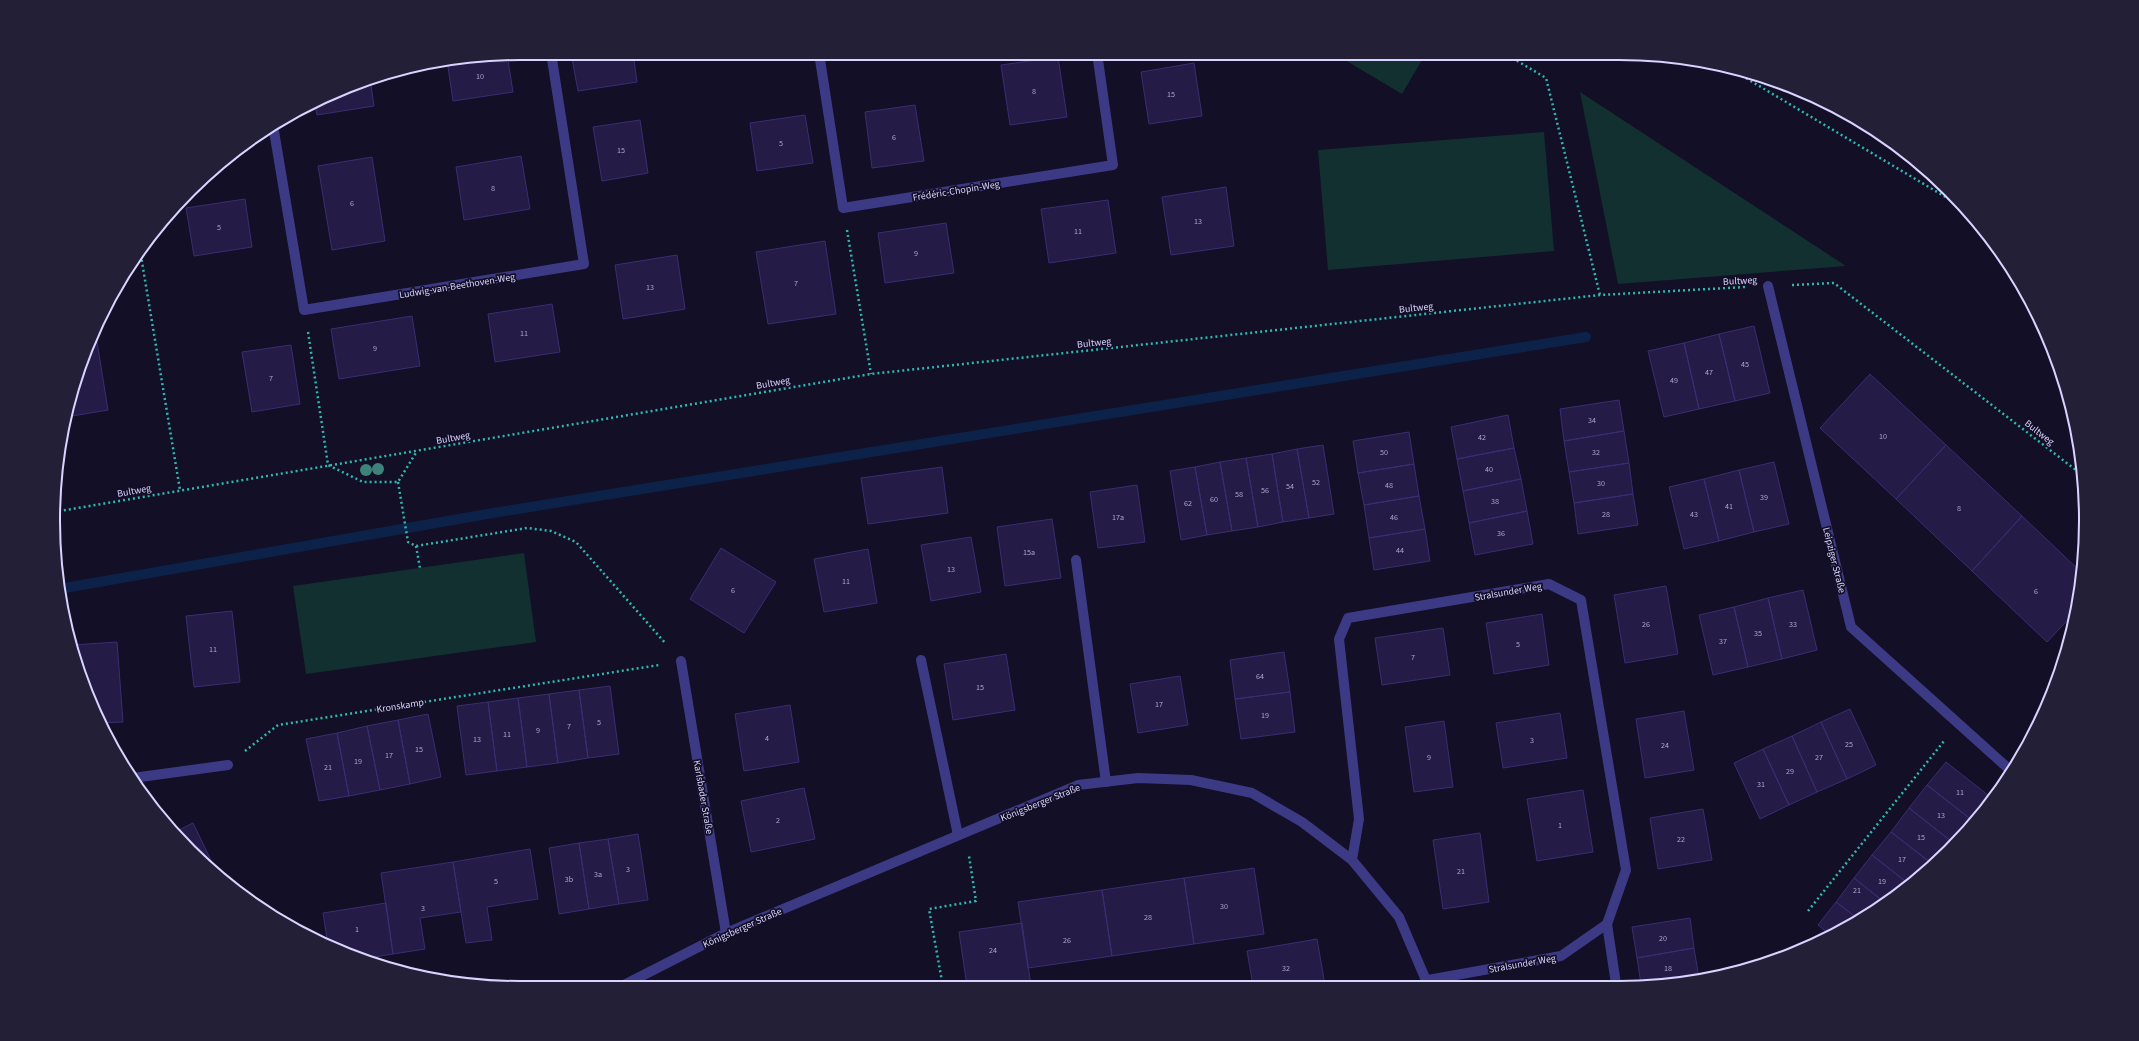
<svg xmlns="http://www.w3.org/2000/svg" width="2139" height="1041" font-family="'Source Sans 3',sans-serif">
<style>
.green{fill:#12302f}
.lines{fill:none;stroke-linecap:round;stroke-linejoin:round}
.stream{stroke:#0c2248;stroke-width:10}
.building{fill:#241b47;stroke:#3b2d73}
.path{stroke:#2fb8b0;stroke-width:2.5;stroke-dasharray:2 3;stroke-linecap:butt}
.lane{stroke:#3d3a85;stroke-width:10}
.street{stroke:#3d3a85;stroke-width:10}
.tree{fill:#3d827b}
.labels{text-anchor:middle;stroke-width:3.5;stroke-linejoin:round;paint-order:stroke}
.number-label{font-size:8px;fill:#aca6d1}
.street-label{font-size:10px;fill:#d9d4ff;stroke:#130f26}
.rim{fill:none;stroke:#d9d4ff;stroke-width:2}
</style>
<rect width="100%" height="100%" fill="#130f26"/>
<path class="green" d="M1333,53H1426L1402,94Z
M1580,92L1846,266L1618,284Z
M1544,132L1554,251L1328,270L1318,150Z
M524,553L536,642L306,674L293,586Z"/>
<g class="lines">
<path class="stream" d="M59,589L493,513L1586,337"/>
</g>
<path class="building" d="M571,53H633L637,82L578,91Z
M507,54L513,92L453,101L447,60Z
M1058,57L1067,117L1010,125L1001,65Z
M1194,63L1202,116L1149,124L1141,72Z
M370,78L374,106L317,115L315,103Z
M915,105L924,161L872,168L865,112Z
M805,115L813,163L757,171L750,123Z
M640,120L648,173L602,181L593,127Z
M521,156L530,209L464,220L456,167Z
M372,157L385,241L332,250L318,166Z
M1226,187L1234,246L1171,255L1162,197Z
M245,199L252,247L194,256L186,208Z
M1108,200L1116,253L1049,263L1041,209Z
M946,223L954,273L885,283L878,233Z
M825,241L836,314L768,324L756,252Z
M677,255L685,309L623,319L615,265Z
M552,304L560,352L495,362L488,314Z
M412,316L420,366L339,379L331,329Z
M1754,326L1770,393L1735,401L1719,334Z
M1719,334L1735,401L1699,409L1684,343Z
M97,342L108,410L66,417L88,343Z
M1684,343L1699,409L1664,417L1648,351Z
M291,345L300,404L252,412L242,352Z
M1870,374L1946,445L1896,499L1820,428Z
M1619,400L1624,431L1564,441L1560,409Z
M1508,415L1514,448L1457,459L1451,427Z
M1624,431L1629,463L1569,472L1564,441Z
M1409,432L1414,464L1358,473L1353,441Z
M1323,445L1334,514L1309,518L1297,449Z
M1946,445L2022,516L1972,571L1896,499Z
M1514,448L1521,479L1463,491L1457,459Z
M1297,449L1309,518L1283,522L1272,454Z
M1272,454L1283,522L1258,527L1246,458Z
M1246,458L1258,527L1232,531L1220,462Z
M1220,462L1232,531L1207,535L1195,467Z
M1774,462L1789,524L1754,532L1739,470Z
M1629,463L1633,494L1574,503L1569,472Z
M1414,464L1419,496L1364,505L1358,473Z
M942,467L948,513L868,524L861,478Z
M1195,467L1207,535L1181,540L1170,471Z
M1739,470L1754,532L1719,541L1704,479Z
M1521,479L1527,511L1469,523L1463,491Z
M1704,479L1719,541L1684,549L1669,487Z
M1137,485L1145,542L1098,548L1090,492Z
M1633,494L1638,525L1578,534L1574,503Z
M1419,496L1425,529L1369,538L1364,505Z
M1527,511L1533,544L1475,555L1469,523Z
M2022,516L2081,572L2077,610L2047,642L1972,571Z
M1052,519L1061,578L1005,586L997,527Z
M1425,529L1430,561L1374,570L1369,538Z
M971,537L981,592L931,601L921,545Z
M721,548L776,582L744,633L690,599Z
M868,549L877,603L824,612L814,559Z
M1666,586L1678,654L1625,663L1614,595Z
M1803,590L1817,650L1782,659L1768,598Z
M1768,598L1782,659L1748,667L1734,607Z
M1734,607L1748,667L1713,675L1699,615Z
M232,611L240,682L194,687L186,616Z
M1542,614L1549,665L1494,674L1486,623Z
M1443,628L1450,675L1382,685L1375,638Z
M117,642L123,722L100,723L78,671L72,645Z
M1284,652L1290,692L1235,699L1230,660Z
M1006,654L1015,710L953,720L944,664Z
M1180,676L1188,725L1138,733L1130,684Z
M610,686L619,754L588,758L579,690Z
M579,690L588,758L558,763L549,694Z
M1290,692L1295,732L1241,739L1235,699Z
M549,694L558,763L527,767L518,698Z
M518,698L527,767L497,771L488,702Z
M488,702L497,771L466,775L457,706Z
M790,705L799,762L744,771L735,714Z
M1850,709L1876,765L1847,779L1821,722Z
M1684,711L1694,770L1645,778L1636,719Z
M1560,713L1567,758L1503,768L1496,723Z
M428,714L441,777L410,784L398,720Z
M398,720L410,784L380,790L367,726Z
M1444,721L1453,787L1414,792L1405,727Z
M1821,722L1847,779L1817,792L1792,736Z
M367,726L380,790L349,796L337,733Z
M337,733L349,796L319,801L306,739Z
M1792,736L1817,792L1789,805L1763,749Z
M1763,749L1789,805L1760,819L1734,763Z
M1946,762L1993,799L1973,821L1927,785Z
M1927,785L1973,821L1952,842L1909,808Z
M804,788L815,839L751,852L741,801Z
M1583,790L1593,852L1537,861L1527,799Z
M1909,808L1952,842L1931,863L1891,832Z
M1703,809L1712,860L1658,869L1650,818Z
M193,823L219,877L175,832Z
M1891,832L1931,863L1910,885L1872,855Z
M1480,833L1489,902L1443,909L1433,840Z
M638,834L648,900L619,904L608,839Z
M608,839L619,904L589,909L579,843Z
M579,843L589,909L559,914L549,848Z
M530,849L538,899L487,907L492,940L466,943L453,862Z
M1872,855L1910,885L1903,891L1884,902L1854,878Z
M453,862L461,912L420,918L425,949L393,954L381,873Z
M1254,868L1264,934L1194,944L1184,878Z
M1184,878L1194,944L1112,956L1102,890Z
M1854,878L1884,902L1857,918L1836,902Z
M1102,890L1112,956L1028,968L1018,902Z
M1836,902L1857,918L1829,934L1818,925Z
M386,903L393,954L362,959L341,952L328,945L323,913Z
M1690,918L1694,948L1637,958L1632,927Z
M1022,923L1031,986H967L959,932Z
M1317,939L1325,985H1253L1247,951Z
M1694,948L1699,978L1663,984H1641L1637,958Z
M1699,978L1680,984H1663Z
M1550,982V984L1523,985Z"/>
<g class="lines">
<path class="path" d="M1504,53L1546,78L1600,295
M1729,68L1964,208
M847,230L871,374
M140,250L180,490
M1792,285L1834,283L2081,474
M308,332L328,465L363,482H398L417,451
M398,482L408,542L416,546L527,528L551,531L576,542L666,644
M54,512L871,374L1600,295L1745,287
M416,546L420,568
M245,751L278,725L659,665
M1808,911L1944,741
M943,987L929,909L976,901L969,856"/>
<path class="lane" d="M1076,560L1106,782
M921,660L958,835
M1607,924L1616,984"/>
<path class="street" d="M819,53L843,208L1113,165L1097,53
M273,125L304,310L584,264L551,53
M1768,286L1851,627L2010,770
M681,661L726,933
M133,778L228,765
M1352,860L1359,819L1339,639L1348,618L1549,584L1581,600L1626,870L1607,924L1561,956L1428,980
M618,988L726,933L1078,785L1138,778L1191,780L1252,793L1302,822L1352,860L1399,917L1428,985"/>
</g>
<g class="tree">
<circle cx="378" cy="469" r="6"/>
<circle cx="366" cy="470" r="6"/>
</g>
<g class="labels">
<g class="number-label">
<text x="480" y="79">10</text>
<text x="1034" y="94">8</text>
<text x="1171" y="97">15</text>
<text x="894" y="140">6</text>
<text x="781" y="146">5</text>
<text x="621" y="153">15</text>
<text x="493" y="191">8</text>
<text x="352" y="206">6</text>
<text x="1198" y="224">13</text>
<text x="219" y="230">5</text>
<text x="1078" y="234">11</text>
<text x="916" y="256">9</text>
<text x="796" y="286">7</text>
<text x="650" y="290">13</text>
<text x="524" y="336">11</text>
<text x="375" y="351">9</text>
<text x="1745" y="367">45</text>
<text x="1709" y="375">47</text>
<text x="271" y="381">7</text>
<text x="1674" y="383">49</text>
<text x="1592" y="423">34</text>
<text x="1883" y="439">10</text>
<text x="1482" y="440">42</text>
<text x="1384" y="455">50</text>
<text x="1596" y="455">32</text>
<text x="1489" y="472">40</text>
<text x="1316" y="485">52</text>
<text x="1601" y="486">30</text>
<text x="1389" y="488">48</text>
<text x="1290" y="489">54</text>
<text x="1265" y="493">56</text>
<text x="1239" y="497">58</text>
<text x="1764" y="500">39</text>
<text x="1214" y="502">60</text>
<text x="1495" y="504">38</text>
<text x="1188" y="506">62</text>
<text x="1729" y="509">41</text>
<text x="1959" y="511">8</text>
<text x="1606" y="517">28</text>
<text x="1694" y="517">43</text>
<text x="1118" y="520">17a</text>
<text x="1394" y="520">46</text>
<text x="1501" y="536">36</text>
<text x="1400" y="553">44</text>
<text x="1029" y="555">15a</text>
<text x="951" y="572">13</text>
<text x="846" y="584">11</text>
<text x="733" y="593">6</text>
<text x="2036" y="594">6</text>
<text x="1646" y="627">26</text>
<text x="1793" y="627">33</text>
<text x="1758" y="636">35</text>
<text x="1723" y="644">37</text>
<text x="1518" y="647">5</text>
<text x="213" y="652">11</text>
<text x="1413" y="660">7</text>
<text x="1260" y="679">64</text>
<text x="980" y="690">15</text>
<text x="1159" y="707">17</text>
<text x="1265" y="718">19</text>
<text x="599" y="725">5</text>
<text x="569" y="729">7</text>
<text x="538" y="733">9</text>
<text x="507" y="737">11</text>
<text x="767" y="741">4</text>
<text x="477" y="742">13</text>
<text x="1532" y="743">3</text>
<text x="1849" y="747">25</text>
<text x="1665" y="748">24</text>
<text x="419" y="752">15</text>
<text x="389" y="758">17</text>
<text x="1429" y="760">9</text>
<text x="1819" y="760">27</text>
<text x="358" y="764">19</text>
<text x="328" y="770">21</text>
<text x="1790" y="774">29</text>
<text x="1761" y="787">31</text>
<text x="1960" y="795">11</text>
<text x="1941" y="818">13</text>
<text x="778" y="823">2</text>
<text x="1560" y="828">1</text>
<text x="1921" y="840">15</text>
<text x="1681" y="842">22</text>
<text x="1902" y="862">17</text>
<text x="628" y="872">3</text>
<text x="1461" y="874">21</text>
<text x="598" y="877">3a</text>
<text x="569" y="882">3b</text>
<text x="496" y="884">5</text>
<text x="1882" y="884">19</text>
<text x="1857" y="893">21</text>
<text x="1224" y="909">30</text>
<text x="423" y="911">3</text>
<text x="1148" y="920">28</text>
<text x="357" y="932">1</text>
<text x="1663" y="941">20</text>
<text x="1067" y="943">26</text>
<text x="993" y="953">24</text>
<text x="1286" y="971">32</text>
<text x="1668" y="971">18</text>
</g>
<g class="street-label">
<text transform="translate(956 190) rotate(-9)" y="4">Frédéric-Chopin-Weg</text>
<text transform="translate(1740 280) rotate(-3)" y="4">Bultweg</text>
<text transform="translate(457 285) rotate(-9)" y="4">Ludwig-van-Beethoven-Weg</text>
<text transform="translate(1416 307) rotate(-6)" y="4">Bultweg</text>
<text transform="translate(1094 342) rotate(-6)" y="4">Bultweg</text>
<text transform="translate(773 382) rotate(-10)" y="4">Bultweg</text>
<text transform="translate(2040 432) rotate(38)" y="4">Bultweg</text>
<text transform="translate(453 437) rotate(-10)" y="4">Bultweg</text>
<text transform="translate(134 490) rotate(-10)" y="4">Bultweg</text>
<text transform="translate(1835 560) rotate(76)" y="4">Leipziger Straße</text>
<text transform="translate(1508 591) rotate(-10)" y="4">Stralsunder Weg</text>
<text transform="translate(400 705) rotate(-9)" y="4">Kronskamp</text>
<text transform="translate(704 797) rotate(80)" y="4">Karlsbader Straße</text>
<text transform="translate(1040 802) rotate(-22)" y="4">Königsberger Straße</text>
<text transform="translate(742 927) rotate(-24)" y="4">Königsberger Straße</text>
<text transform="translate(1522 963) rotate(-10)" y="4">Stralsunder Weg</text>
</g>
</g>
<path d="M0 0H2139V1041H0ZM520 60H1619A460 460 0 0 1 2079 520V521A460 460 0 0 1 1619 981H520A460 460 0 0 1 60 521V520A460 460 0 0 1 520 60Z" fill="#231f37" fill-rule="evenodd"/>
<path class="rim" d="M520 60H1619A460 460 0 0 1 2079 520V521A460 460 0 0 1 1619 981H520A460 460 0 0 1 60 521V520A460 460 0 0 1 520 60Z"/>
</svg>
